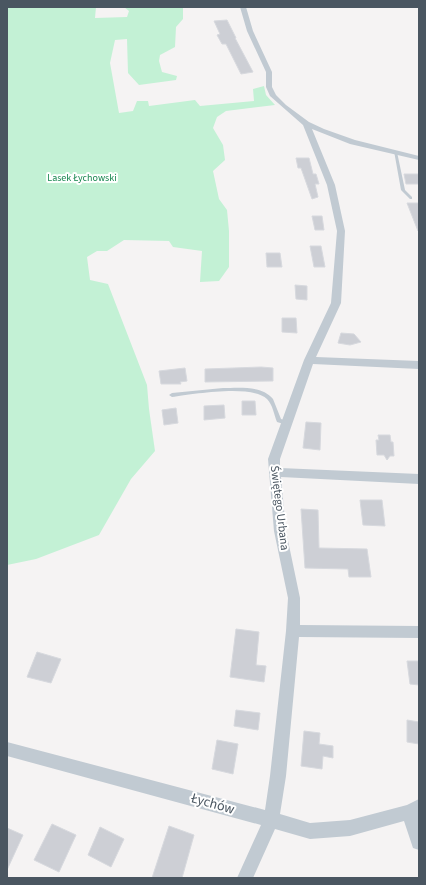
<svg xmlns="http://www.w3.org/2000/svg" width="426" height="885" font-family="'Source Sans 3',sans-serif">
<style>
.green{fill:#c3f1d5}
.building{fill:#cdcfd5;stroke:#d7d9de}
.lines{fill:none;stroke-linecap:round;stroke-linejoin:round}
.service{fill:#c1cad2;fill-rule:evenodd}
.minor{fill:#c1cad2;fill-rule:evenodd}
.labels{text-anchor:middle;stroke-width:4;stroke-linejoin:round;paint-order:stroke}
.far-park-label{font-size:10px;fill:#17864f;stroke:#fff}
.street-label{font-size:12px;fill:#4a5661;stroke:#fff}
.near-street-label{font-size:14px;fill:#4a5661;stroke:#fff}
</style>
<rect width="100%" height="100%" fill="#f5f3f3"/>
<path class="green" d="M7,7H96L95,18L127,17L129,11L124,7H183V19L176,27L175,47L160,55L159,61L162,72L177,76L176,80L139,85L128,73L127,39L115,40L110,63L119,113L133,111L137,101H148L149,106L195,100L200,106L254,101L253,89L264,86L266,95L275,105L226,111L217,117L213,128L223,145L225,160L213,171L219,199L227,210L229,231V267L219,281L200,282L202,251L173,247L169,241L124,240L107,251H97L87,257L90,280L108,284L147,385L149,409L155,451L131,479L99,535L36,559L7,565Z"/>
<path class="building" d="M227,20L236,38H235L253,72L241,74L226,44H222L217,35L220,34L214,21Z
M296,158H309L313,174H316L319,184H315L318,197L312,199L301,168H298Z
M404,174H419V184H406Z
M407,203H419V231H418Z
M312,216H322L324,230H315Z
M310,246H321L325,267H314Z
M266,253H280L282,267H267Z
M295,285L307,286V300L296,299Z
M282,318H296L297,333L282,332Z
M341,333L354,334L361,342L350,345L338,343Z
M261,367L273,368V381L205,382V369Z
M185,368L187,381L180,382L181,384H161L159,371Z
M242,401H255L256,415H242Z
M224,405L225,418L204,420V406Z
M176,408L178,423L164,425L162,410Z
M306,422L321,423L320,450L303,448Z
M378,435H390L391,442H393L394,456H390L387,460L384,455H377L376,440H379Z
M360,500H382L385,526L363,525Z
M301,509L318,510L319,548L367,549L371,577H349L348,569L305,568Z
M236,629L259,632L256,665L266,666L264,682L230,677Z
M37,652L61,659L51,683L27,677Z
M407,661H419V685L410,684Z
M236,710L260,713L258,730L234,726Z
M407,720L419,722V744L407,742Z
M304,731L320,733L319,744L333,746V758L323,756L322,769L301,766Z
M217,740L238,744L233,774L212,769Z
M52,824L76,835L59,872L34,860Z
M169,826L194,835L182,878H152Z
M100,827L124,839L111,867L88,855Z
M7,828L23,835L7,870Z"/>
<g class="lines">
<path class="service" d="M394,151L397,152L405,190L412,197V199H410L401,190Z
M223,388C238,388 262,385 273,399L281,419L289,422L290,423L289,424L287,425L277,422C274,415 273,405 267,399C252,384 193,394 172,397L169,395L172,393Z"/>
<path class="minor" d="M240,7H246L253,31L272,72V87L276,95L286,105L309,122L324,129L355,140L419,156V160L350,144L312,129L335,185L345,231L341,303L316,357L419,361V369L313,364L280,459V468L419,474V484L281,477L286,531L300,598V625L419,626V638L299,637L286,776L280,814L310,823L350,820L407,805L419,799V850L413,848L404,821L350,836L310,839L275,829L253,878H237L261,825L7,756V742L265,810L270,776L286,631L288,598L274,531L268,459L304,360L331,303L337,231L327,185L303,125L270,96L266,87V72L247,31Z"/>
</g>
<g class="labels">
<g class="far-park-label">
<text x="82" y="181">Lasek Łychowski</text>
</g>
<g class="street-label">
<text transform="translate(280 508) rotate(83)" y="4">Świętego Urbana</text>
</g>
<g class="near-street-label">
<text transform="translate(213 803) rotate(16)" y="5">Łychów</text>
</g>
</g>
<rect width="426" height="885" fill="none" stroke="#4a5661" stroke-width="16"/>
</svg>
